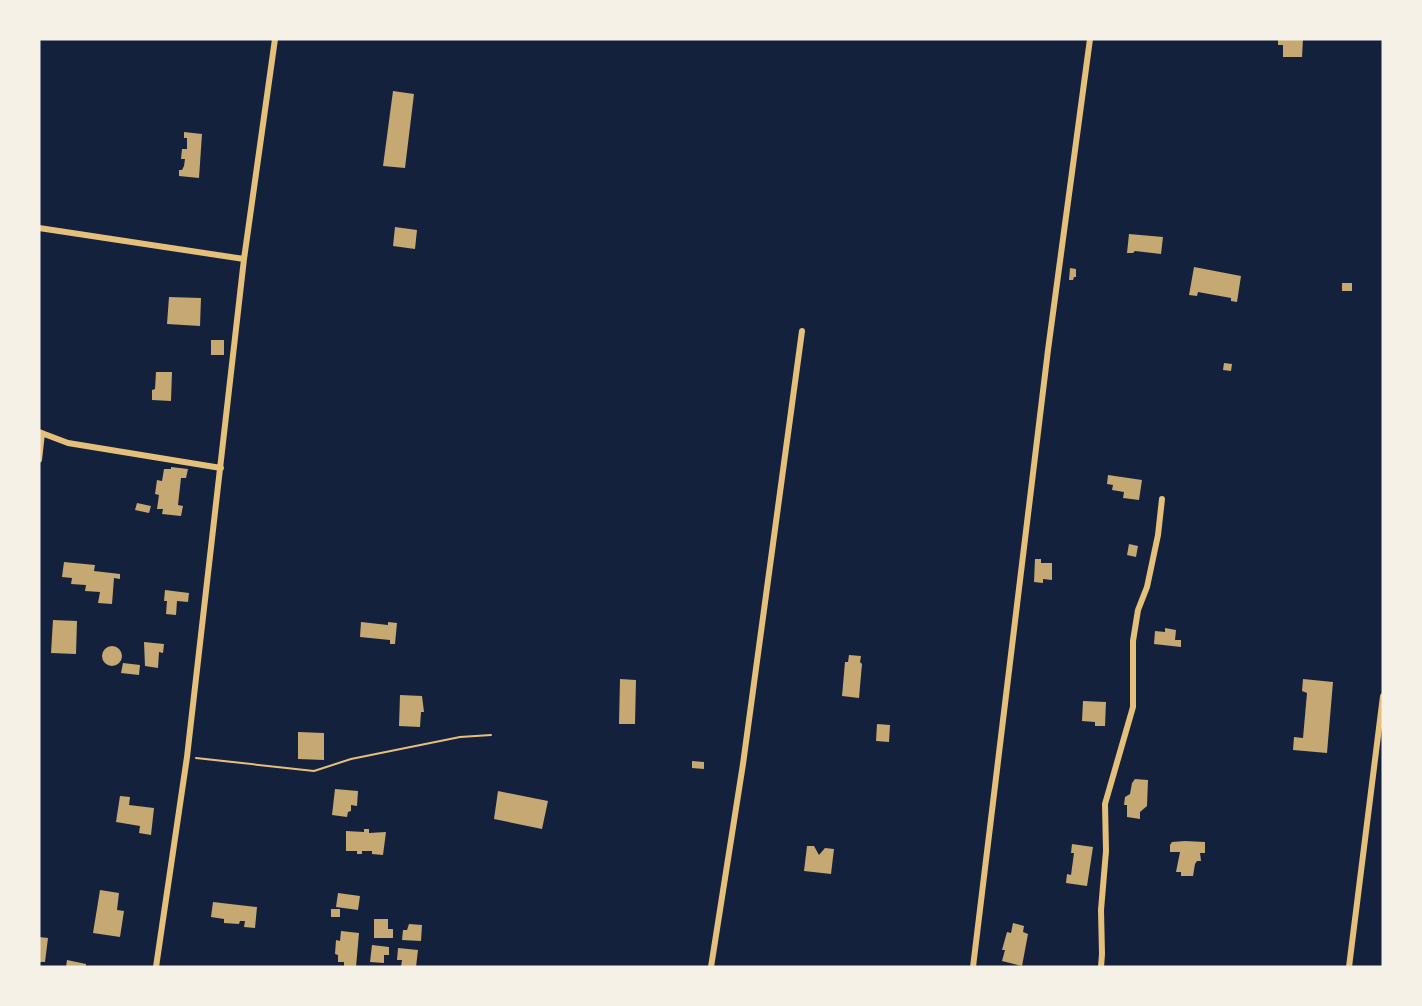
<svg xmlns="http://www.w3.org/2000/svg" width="1422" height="1006" font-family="'Nunito Sans',sans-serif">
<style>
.building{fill:#c6a872}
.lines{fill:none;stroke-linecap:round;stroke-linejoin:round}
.path{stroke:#e5c07b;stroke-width:2}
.minor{stroke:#e5c07b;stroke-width:6}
</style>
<rect width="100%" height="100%" fill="#14213d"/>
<path class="building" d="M1278,39H1303L1302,57H1283V45H1278Z
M393,91L414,94L405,168L383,166Z
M184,132L202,134L199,178L179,176V170H182L184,166L185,159H181L182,149H187V138H184Z
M395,227L417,230L415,249L393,246Z
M1129,234L1163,237L1161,254L1135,251L1133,253H1127Z
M1194,267L1241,276L1237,302L1231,301V298L1198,292L1197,296L1189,295Z
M1070,268L1076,269V277H1074L1073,280H1069Z
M1342,283H1352V291H1342Z
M169,297L201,298L200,326L167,324Z
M211,340H224V355H211Z
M1224,363L1232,364L1231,371L1223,370Z
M156,372H172L171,401L152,400V390L155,389Z
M171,467L188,469L186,478H181L178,505L183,506L181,516L162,514L163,509H157L159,495L155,494L157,480L162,481L164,469H171Z
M1108,475L1142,480L1139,500L1123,498L1124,492L1112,490L1113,485L1107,484Z
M137,503L151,506L149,513L135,510Z
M1129,544L1138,546L1136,557L1127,555Z
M1035,559H1041V563H1052V580L1043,579V583L1034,582Z
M64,562L95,565L94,571L120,574V579L114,578L112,604L98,603L100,592L85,591L86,585L71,584L72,578L62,577Z
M165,590L189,593L188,602L177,601L176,615L166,614L167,601H164Z
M53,620L77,621L76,654L51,653Z
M361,622L388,625V622L397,623L395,644H390V640L360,637Z
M1165,628L1176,630L1175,640H1181V647L1154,644L1155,631L1165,632Z
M144,642L164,644L163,653L159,652L158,668L145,666Z
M102 656a10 10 0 1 1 20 0a10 10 0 1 1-20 0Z
M849,655L861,656L860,662L862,664L859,698L842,696L845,662H848Z
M123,663L140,665L139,675L121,673Z
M620,679L636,680L635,724H619Z
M1303,679L1333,682L1327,753L1293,750L1294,737L1303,738L1307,693L1302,691Z
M400,695L422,696L424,712H421L420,727L399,726Z
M1083,701L1106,702L1105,726H1095V722L1082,721Z
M877,724L890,725L889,742L876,741Z
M298,732L324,733V760L298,759Z
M692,761L704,762V769L692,768Z
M1135,779L1148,780L1147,806L1140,812V819L1127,817V805H1124L1125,797L1130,794L1132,783Z
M335,789L358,791L357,806L351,805V811L348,812L347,817L332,815Z
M498,791L548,801L542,829L494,819Z
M120,796L130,797L129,805L154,808L151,835L139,833L140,826L116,822Z
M364,829H369V833L386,832L383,855L372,854V851H362V854H357V851H346V831L364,832Z
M1185,841L1205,842V853H1200L1201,861H1197L1195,864L1193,876H1181V872H1176L1180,852H1170V845L1172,842Z
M1072,844L1093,847L1087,886L1066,883L1067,874L1071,875L1074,853H1071Z
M807,846H814L819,855L825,848L834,849L831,874L804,871Z
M100,890L119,893L117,910L124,911L120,937L93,933Z
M338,893L360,896L358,910L336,907Z
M213,902L257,907L255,928L244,927L245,921H240L239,924L224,923V919L211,917Z
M331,909H340V917H331Z
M374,919H388V929H393V938H374Z
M1013,923L1024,926L1023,932L1028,934L1022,966L1002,961L1005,950H1002L1007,932L1011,933Z
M409,924L422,925L421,941L402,940L403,930H407Z
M341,931L359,933L356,967H344V962H338V955L335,954L336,940L340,941Z
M39,937L48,938L45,962H39Z
M372,945L389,947V955H384V963L370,962Z
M398,948L418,950L416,967H401L402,960H397Z
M67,960L86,964V967H66Z"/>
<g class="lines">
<path class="path" d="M196,758L314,771L351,759L460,737L491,735"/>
<path class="minor" d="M39,228L244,259
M39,432L68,443L221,468
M39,460L42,433
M156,967L187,757L244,259L275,39
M711,967L743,764L802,331
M973,967L1048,350L1090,39
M1101,967L1102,954L1101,910L1106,851L1105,804L1133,707V641L1138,610L1147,587L1158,535L1162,499
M1349,967L1383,696"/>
</g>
<rect width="1422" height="1006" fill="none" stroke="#f6f1e7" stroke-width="81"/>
</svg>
